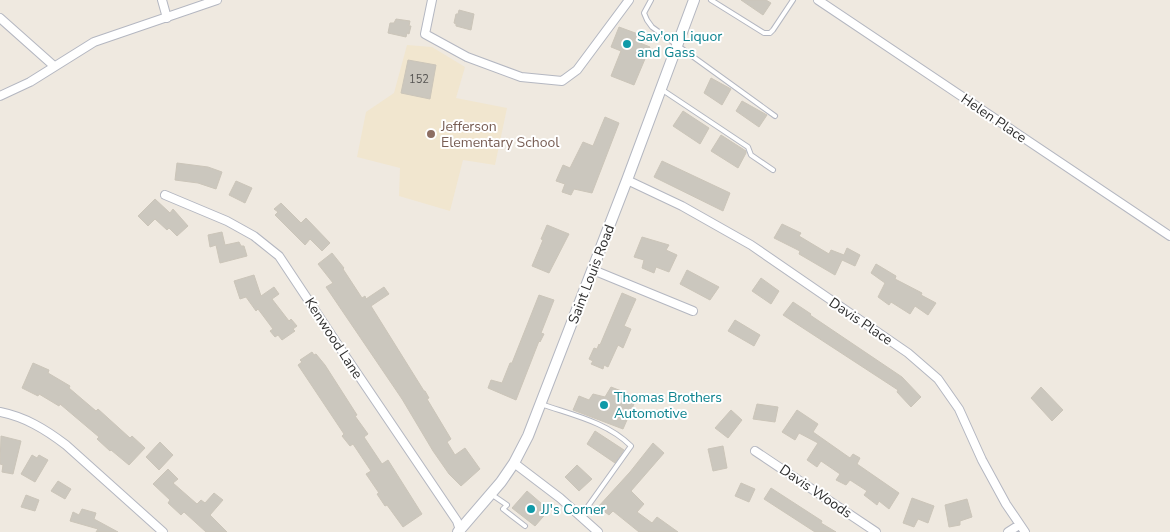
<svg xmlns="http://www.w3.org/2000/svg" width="1170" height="532" font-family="'Nunito Sans',sans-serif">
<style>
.education{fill:#f1e6cf}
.building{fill:#cbc7be;stroke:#cbc5b9}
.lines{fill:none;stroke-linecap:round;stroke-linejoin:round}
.service-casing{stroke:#b4b7c1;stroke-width:6}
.minor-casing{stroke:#b4b7c1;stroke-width:10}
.tertiary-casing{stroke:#b4b7c1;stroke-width:12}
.service{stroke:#fff;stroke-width:4}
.minor{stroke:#fff;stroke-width:8}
.tertiary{stroke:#fff;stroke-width:10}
.culture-dot{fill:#0f9aa8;stroke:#fff;stroke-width:2}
.education-dot{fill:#8d6e63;stroke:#fff;stroke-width:2}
.labels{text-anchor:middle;stroke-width:4;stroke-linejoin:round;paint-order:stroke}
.number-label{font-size:11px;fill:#555452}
.culture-label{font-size:14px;fill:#0d838f;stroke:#fff;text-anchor:start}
.street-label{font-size:14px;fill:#2e2e2e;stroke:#fff}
.education-label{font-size:14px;fill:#785e54;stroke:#fff;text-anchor:start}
</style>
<rect width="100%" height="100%" fill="#efe9e0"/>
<path class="education" d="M407,45L432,47L465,67L456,98L507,108L495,165L463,160L450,211L399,196L400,168L357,157L366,112L394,93Z"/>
<path class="building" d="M741,0H766L771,3L763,15Z
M459,10L474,14L471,30L456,26V24L454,23L456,14H458Z
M396,19L410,21L409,26H411L409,34L407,33L406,37L388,33L390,23H394Z
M619,27L638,34L635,41L650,47L634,85L611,76L621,51L611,47Z
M408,60L436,65L430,99L401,93Z
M711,78L731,89L722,105L704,93Z
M742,101L767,115L759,127L736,111Z
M683,111L709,128L700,144L673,126Z
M605,117L619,123L592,193L574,189L571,195L562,192L565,184L556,181L563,165L570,168L583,142L593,146Z
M721,135L746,151V153L738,168L711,151Z
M662,161L730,193L723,211L654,177Z
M177,163L208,167L222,172L216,189L198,183L175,180Z
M236,181L252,188L245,203L229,195Z
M155,199L170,213L173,209L188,226L177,236L169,228L167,230L155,219L148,226L138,216Z
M281,203L301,223L306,218L330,243L322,251L310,239L305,245L275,215L278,212L274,209Z
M782,224L801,233L799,236L829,254L831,250L844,255L847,248L860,255L855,266L842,260L835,275L799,254L800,251L774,238Z
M547,225L569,234L549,273L532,266L543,240L541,239Z
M222,232L225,245L239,242L241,246H244L247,256L220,263L216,245L210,247L208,235Z
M642,237L669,245L666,250L677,255L669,272L656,267L654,273L642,268L644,260L634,257Z
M332,253L344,268L343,269L362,298L365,296L366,299L384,287L389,294L371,306L424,391H425L429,398L427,399L451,439L447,442L455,455L465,448L480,469L461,486L449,474L433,451L402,399L326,287L333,283L318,264Z
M876,264L896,276L895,279L922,293L921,295L936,303L928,315L915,306L910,314L891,302L889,305L878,297L885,283L871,273Z
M687,270L719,287L710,300L680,284Z
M254,275L261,296L274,287L279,294L272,299L289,321L291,319L297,326L293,329L295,331L282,340L278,335L275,337L270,331L273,329L258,309L256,311L246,297L240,299L234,281Z
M761,278L779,291L771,304L752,291Z
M622,293L636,299L624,326L631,329L623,348L618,345L608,367L604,365L603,369L591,364L593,361L589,359L594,348L597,349L599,344L600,345Z
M539,295L554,300L541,333L544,334L540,342L539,341L516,400L488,388L491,380L502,383L510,363H512Z
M793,302L811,314L810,315L902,377L921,397L911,407L897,392L898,390L783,315Z
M735,320L760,335L754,346L728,331Z
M312,352L314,355L316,354L325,365L357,415L355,416L368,434L364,437L382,464L388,460L422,514L403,527L387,505L385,506L377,494L379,493L366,474L371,471L353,444L350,446L342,436L344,434L298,365L302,362L300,360Z
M33,363L49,370L48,373L70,386L69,388L96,411L98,409L130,438L132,436L145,448L129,465L111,450L110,451L97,439L99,437L60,404L59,406L39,394L38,396L22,388Z
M611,387L637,397L623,429L573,410L579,396L589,400L593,394L605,397Z
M1041,387L1063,410L1052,421L1031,398Z
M757,404L778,407L775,422L753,419Z
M731,410L742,420L728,438L715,428Z
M797,410L818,424L813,432L850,458L853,454L860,458L857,464L899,493L889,509L879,501L877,505L864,495L867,491L850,480L846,485L836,480L840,474L821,461L817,467L807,460L818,443L799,433L795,440L782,432Z
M595,431L624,450L615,463L587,444Z
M1,436L21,441L13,474L2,472L3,465L0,464Z
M160,442L173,455L159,470L146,457Z
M653,443L664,453L631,491L644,504L637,512L652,523L657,517L678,532H639L613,511L609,515L598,507L630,472Z
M723,446L727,468L713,471L708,449Z
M32,455L37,458L39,455L48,460L35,482L21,474Z
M577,465L592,479L579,491L565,477Z
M168,469L178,479L173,483L197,504L201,500L205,503L214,493L223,500L210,515L227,532H206L184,512L181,515L168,503L170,500L153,484Z
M58,481L71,489L65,499L51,491Z
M741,483L755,489L749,502L735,496Z
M771,488L822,521L821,523L836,532H815L764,499Z
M527,491L549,510L535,526L512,508Z
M26,495L39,500L35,511L21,507Z
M912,498L934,506L928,523L918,519L914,527L903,523Z
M967,499L972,517L960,521V525L949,527L945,505Z
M82,509L96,513L94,519L118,532H96L98,529L70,521L73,512L79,515Z"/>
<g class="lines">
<g class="service-casing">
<path id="service" d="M651,0L644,13L647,20L652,27L775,116
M711,0L764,33H770L773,30L793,0
M661,89L748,147L751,155L773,170
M541,404C572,415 607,422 631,446L581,516
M491,494L507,505L503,509L525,526"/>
</g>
<g class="minor-casing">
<path id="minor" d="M162,0L167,18
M432,0L425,34L467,57L521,77L562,81L577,70L629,0
M818,0L1170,236
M0,18L54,66
M0,96L30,82L94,42L217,0
M627,180L682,206L751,245L908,353L938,379L959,409L982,460L1006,504L1025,532
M165,195L227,221L254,236L279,256L344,354L457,521L460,530
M593,270L693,311
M0,412C25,417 45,429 66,445L163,532
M755,451L876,532
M514,463L560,498L598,532
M1008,532L1019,525"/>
</g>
<g class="tertiary-casing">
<path id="tertiary" d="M458,532L501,482L514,463L528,436L627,180L694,0"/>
</g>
<use href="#service" class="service"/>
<use href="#minor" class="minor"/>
<use href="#tertiary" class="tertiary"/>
</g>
<g class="culture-dot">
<circle cx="627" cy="44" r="5"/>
<circle cx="604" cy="405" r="5"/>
<circle cx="531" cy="509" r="5"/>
</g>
<circle class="education-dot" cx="431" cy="134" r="5"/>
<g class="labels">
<g class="number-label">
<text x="419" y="83">152</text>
</g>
<g class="culture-label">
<text x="637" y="41">Sav'on Liquor<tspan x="637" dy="16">and Gass</tspan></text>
<text x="614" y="402">Thomas Brothers<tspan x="614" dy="16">Automotive</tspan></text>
<text x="541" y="514">JJ's Corner</text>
</g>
<g class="street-label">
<text transform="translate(994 118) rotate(34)" y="5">Helen Place</text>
<text transform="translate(591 274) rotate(-69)" y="5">Saint Louis Road</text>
<text transform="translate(861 321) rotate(34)" y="5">Davis Place</text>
<text transform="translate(334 338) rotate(57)" y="5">Kenwood Lane</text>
<text transform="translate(816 491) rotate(34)" y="5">Davis Woods</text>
</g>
<g class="education-label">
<text x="441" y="131">Jefferson<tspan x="441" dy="16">Elementary School</tspan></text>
</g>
</g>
</svg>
